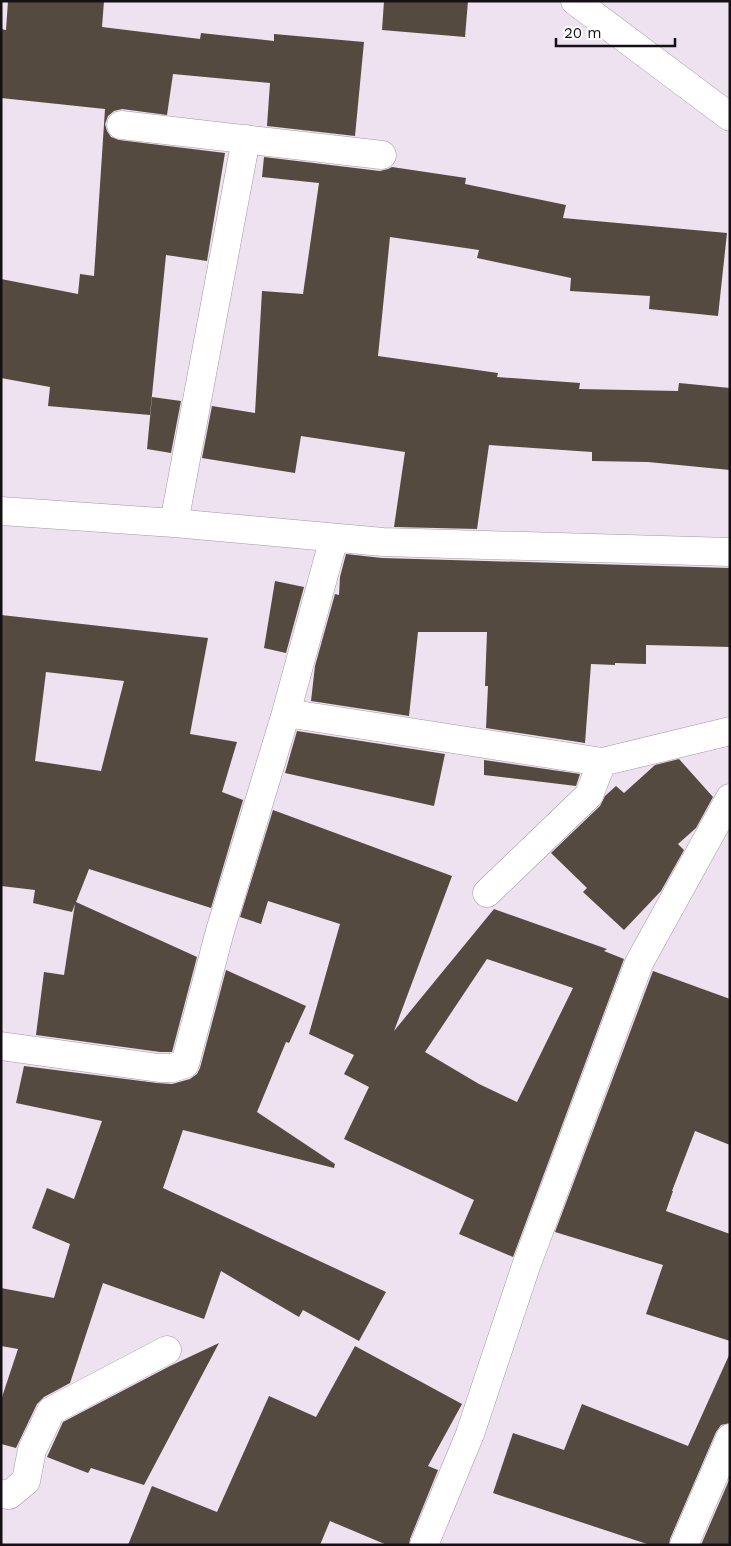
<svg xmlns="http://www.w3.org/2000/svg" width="731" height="1546" font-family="'Work Sans',sans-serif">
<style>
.building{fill:#554a3f;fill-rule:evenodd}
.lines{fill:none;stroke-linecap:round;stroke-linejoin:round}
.street-casing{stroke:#a397a4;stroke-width:29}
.street{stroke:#fff;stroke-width:28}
</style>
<rect width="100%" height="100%" fill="#eee1f0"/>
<path class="building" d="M8,1H104L102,27L200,39L201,33L274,41V34L364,42L355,136L267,126L270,83L173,74L167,115L122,109L114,111L108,116L105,124L107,131L111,137L119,140L225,153L207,261L166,255L150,415L48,406L50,387L1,378V279L78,294L80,274L94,276L105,109L1,98V29L6,30Z
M384,1H468L465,37L382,30Z
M264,157L380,171L388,169L392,167L466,178L465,184L566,205L563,218L727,233L718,316L649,309L650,296L570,291L571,278L477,258L479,250L390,237L378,356L498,373L497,377L580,383L579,389L678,391L679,383L730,388V470L648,462L592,461V452L489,445L477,529L394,527L405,452L301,436L295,473L202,458L212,406L255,413L262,291L303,294L319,183L262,177Z
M152,397L181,401L171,453L147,449Z
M346,554L382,558L730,568V647L646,645V664L615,663V665L591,664L585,743L486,728L488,686H485L487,632H418L409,716L311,701L315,666L335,594L339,595L340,577Z
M275,581L304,587L286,653L264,648Z
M1,615L208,638L190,734L237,742L222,792L243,800L211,908L89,869L76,902L197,957L172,1052H160L36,1035L44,972L64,975L75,904L72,912L33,903L35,890L1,886ZM46,672L124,681L101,771L35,761Z
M297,731L445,754L434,806L285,773Z
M679,759L713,797L696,828L678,844L684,850L661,891L624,930L583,892L587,888L551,853L600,806L605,796L616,786L624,793L655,765Z
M484,760L580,774L576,786L484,775Z
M273,810L452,876L394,1031L494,909L607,949L604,951L624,959L513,1257L459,1234L474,1200L344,1139L369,1087L344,1074L354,1055L309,1034L340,924L268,901L261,924L240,917ZM487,959L573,988L517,1102L479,1084L425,1052Z
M226,970L306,1006L289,1043L286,1042L257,1112L335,1164L334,1168L183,1130L163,1188L386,1292L359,1341L303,1310L299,1317L221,1271L204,1319L103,1283L70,1383L44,1397L37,1404L16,1448L1,1444V1400L18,1349L1,1346V1288L54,1298L70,1244L32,1228L47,1188L74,1199L102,1121L16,1103L24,1066L157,1083L172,1084L190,1079L197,1074L200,1068Z
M653,971L730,999V1145L695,1131L672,1191H673L666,1211L730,1234V1341L646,1314L663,1265L555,1232Z
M219,1343L144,1485L91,1468L88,1473L47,1457L63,1422L170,1366Z
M355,1346L462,1404L428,1466L438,1470L410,1539L409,1545H387L330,1521L320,1545H128L152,1486L217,1512L269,1396L316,1417Z
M730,1353V1423L721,1425L716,1432L670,1539L669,1545H650L493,1493L513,1433L564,1450L582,1404L688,1446Z
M730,1478V1545H701Z"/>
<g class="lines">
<g class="street-casing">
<path id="street" d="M575,1L730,117
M121,125L382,155
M1,511L174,523L383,542L730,552
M174,523L246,139
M286,713L602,762L730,731
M487,893L589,795L602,762
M1,1046L159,1068H172L185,1064L220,931L286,713L334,538
M1,1494L9,1495L26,1481L32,1450L51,1411L167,1350
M424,1545L470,1434L526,1266L639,963L730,798
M684,1545L730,1438"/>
</g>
<use href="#street" class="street"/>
</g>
<rect width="731" height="1546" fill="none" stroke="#141015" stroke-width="5"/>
<path d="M556 38v8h119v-8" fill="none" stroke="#141015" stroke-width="2.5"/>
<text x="564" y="38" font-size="15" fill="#141015" stroke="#ffffff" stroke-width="4" paint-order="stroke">20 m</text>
</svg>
